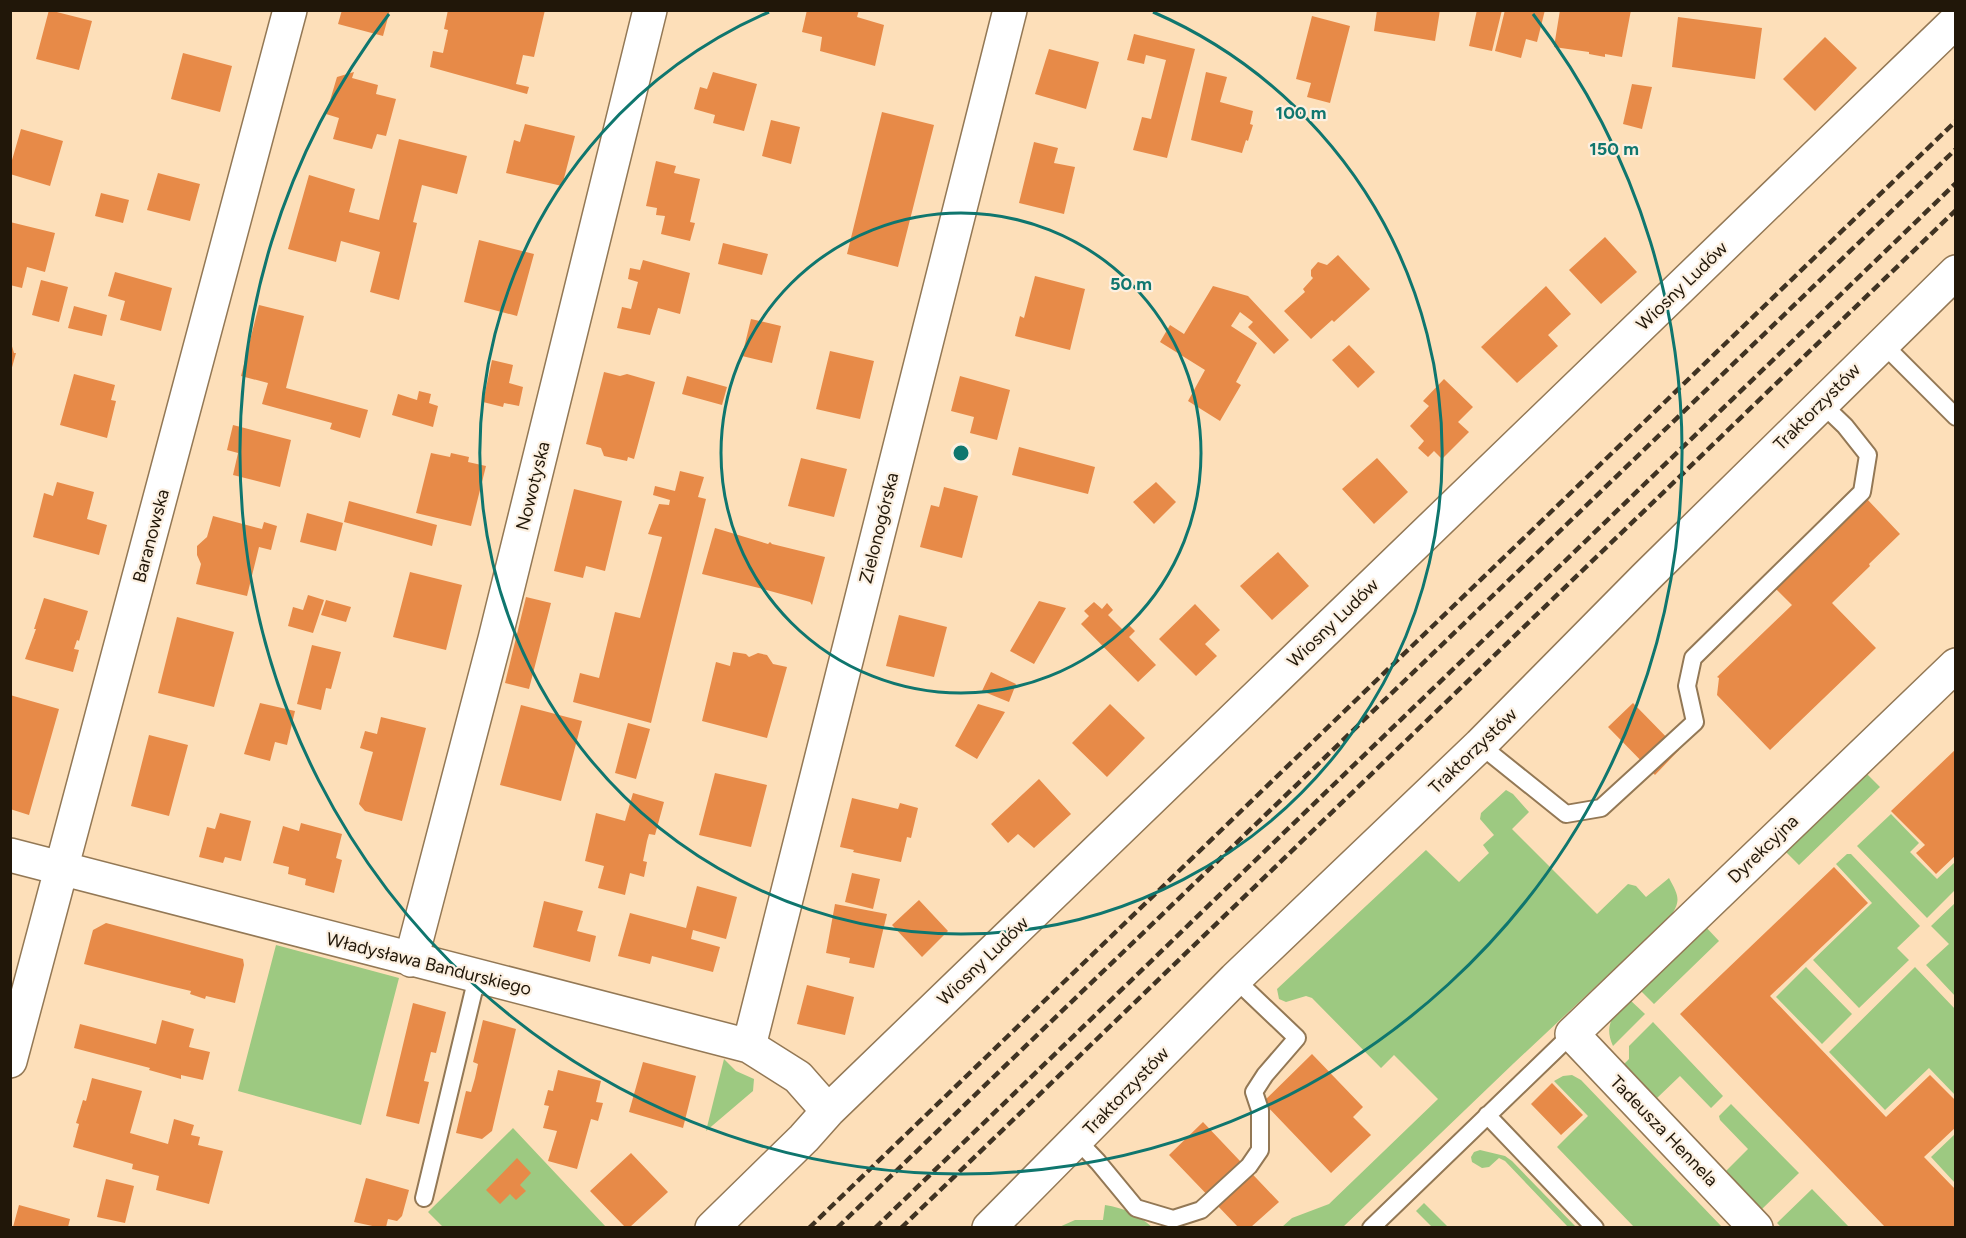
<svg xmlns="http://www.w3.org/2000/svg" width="1966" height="1238" font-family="Figtree,sans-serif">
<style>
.green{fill:#9dc981}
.building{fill:#e78a48}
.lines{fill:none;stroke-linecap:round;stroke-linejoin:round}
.service-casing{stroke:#937855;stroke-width:20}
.minor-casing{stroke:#937855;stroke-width:36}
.tertiary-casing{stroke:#937855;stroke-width:36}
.service{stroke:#fff;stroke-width:16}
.minor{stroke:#fff;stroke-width:33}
.tertiary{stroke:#fff;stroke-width:33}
.rail{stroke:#403322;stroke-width:4.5;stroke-dasharray:9 4.5;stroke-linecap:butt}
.ring{fill:none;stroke:#0f766e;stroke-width:3}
.labels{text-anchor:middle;stroke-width:4.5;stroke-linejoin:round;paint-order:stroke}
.street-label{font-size:18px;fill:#211709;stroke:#fcf0e1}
.centre{fill:#0f766e;stroke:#fcf0e1;stroke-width:3}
.ring-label{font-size:18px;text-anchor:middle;font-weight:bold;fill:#0f766e;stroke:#fcf0e1;stroke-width:4.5;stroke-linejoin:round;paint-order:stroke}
</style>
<rect width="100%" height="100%" fill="#fddfb9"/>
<path class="green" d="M1866,773L1880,787L1799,865L1785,851Z
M1506,790L1513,794L1529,812L1512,829L1597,914L1628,884L1636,886L1646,897L1669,878C1678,895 1682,900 1670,917L1514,1063L1343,1227H1282L1292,1218L1329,1204L1438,1099L1394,1055L1381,1068L1312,998L1306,996L1286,1002L1279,999L1277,989L1426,850L1459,882L1489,853L1483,845L1494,835L1480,819L1481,813Z
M1891,814L1919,843L1910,852L1937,879L1955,862V890L1927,918L1857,846Z
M1847,854H1851L1920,926L1897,948L1909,960L1859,1008L1813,960L1872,903L1836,864Z
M1955,903V996L1926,965L1949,944L1931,926Z
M1704,925L1719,941L1654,1004L1639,989Z
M276,945L399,978L361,1125L238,1091Z
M1806,967L1852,1014L1822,1044L1776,997Z
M1915,967L1955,1009V1095L1929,1068L1885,1110L1829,1052Z
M1629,999L1645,1014L1613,1046C1603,1024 1614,1014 1629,999Z
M1653,1022L1723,1096L1711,1108L1680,1076L1657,1098L1624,1064L1629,1059V1046Z
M724,1059L736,1071L754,1079L753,1091L706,1131Z
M1572,1075L1581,1080L1722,1227H1634L1557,1147L1588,1116L1554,1081L1563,1076Z
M1731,1104L1799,1173L1762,1209L1725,1172L1748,1149L1720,1120L1719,1116Z
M513,1128L606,1227H443L428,1212Z
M1955,1134V1183L1931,1157Z
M1480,1150L1505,1156L1512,1161L1576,1227H1568L1505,1161L1499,1158L1489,1167L1482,1168L1472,1162L1471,1157L1474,1152Z
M1812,1189L1849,1227H1781L1777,1223Z
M1424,1203L1448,1227H1432L1416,1211Z
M1105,1205C1124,1208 1137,1214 1152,1227L1057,1228L1075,1220H1103Z"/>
<path class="building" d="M49,10L92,21L79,70L36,59Z
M342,10H390L383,36L338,24Z
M448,10H545L534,57L523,55L516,84L529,87L527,94L430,67L433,51L443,53L448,30L444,29Z
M807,10H859L857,17L884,25L875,66L820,51L822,37L802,32Z
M1377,10H1440L1435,41L1374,31Z
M1477,10H1502L1492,51L1469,46Z
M1505,10H1545L1537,42L1526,39L1521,58L1495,51Z
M1560,10H1631L1622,57L1605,54V57L1589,54V52L1554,47Z
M1312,16L1350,26L1330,103L1307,97L1311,83L1296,79Z
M1678,17L1762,28L1755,79L1672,67Z
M1134,34L1195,49L1167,158L1133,150L1142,117L1151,119L1166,60L1146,55L1144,64L1127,60Z
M1825,37L1857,68L1815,111L1783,79Z
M1049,49L1099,62L1086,109L1035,94Z
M183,53L232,66L220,112L171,99Z
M354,72L352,78L378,85L376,94L396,99L386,136L377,134L372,149L333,139L339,118L326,114L337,77Z
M713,72L757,84L744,131L713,123L715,115L694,109L700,87L707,89Z
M1206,72L1227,77L1220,102L1253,111L1250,124L1253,125L1248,141L1246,140L1242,153L1191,140Z
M1632,84L1652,87L1642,129L1623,124Z
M882,112L934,125L898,267L847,254Z
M771,120L800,127L791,164L762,156Z
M525,124L575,136L562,186L506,173L514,140L520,142Z
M21,129L63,141L50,186L10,174V167Z
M399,139L467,156L457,194L422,185L413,222L417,223L399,300L370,292L380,252L341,241L336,262L288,249L309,175L355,189L349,212L379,220Z
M1034,142L1058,148L1054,163L1075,167L1064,214L1019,203Z
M656,161L676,166L674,173L700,179L690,222L695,223L690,241L661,234L665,216L656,215L657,208L646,206Z
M158,173L200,184L190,221L147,210Z
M101,193L129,200L123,223L95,216Z
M10,222L55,233L45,272L27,267L22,288L10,285Z
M1605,237L1637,272L1601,304L1569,270Z
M479,240L534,254L517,316L464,302Z
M723,243L768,254L762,275L718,264Z
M1338,255L1370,289L1334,322L1332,320L1311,339L1284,311L1305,292L1303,289L1313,278L1311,276V270L1318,262L1327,265Z
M643,260L690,273L680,314L658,308L650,335L617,328L622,307L631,309L638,282L628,279L630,268L640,270Z
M115,272L172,288L161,331L120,320L125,301L108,296Z
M1035,276L1085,289L1070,350L1015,336L1020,316L1024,318Z
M41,280L68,287L59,322L32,315Z
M1213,286L1248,296L1289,340L1274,354L1248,327L1253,322L1240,312L1231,326L1257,343L1236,382L1241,385L1220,421L1188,401L1205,370L1160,342L1170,325L1184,334Z
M1546,286L1571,314L1548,335L1558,346L1517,383L1481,347Z
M259,305L304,316L286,388L368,410L360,438L330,429L332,423L262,404L268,383L241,376Z
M74,306L107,315L102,336L68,328Z
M751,319L781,326L772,363L742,356Z
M11,343L14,353H16L11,371Z
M1349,345L1375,372L1358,388L1332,360Z
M830,351L874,361L860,419L816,409Z
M492,360L513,365L509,383L523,387L519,406L504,403L503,407L483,402Z
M604,372L620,376L627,374L655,382L634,459L628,457L627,461L604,456L601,448L586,444Z
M74,374L115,385L111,400L116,401L107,438L60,425Z
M687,376L727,387L722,405L682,394Z
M960,376L1010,390L997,440L970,433L974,417L951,411Z
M1444,379L1473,407L1458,422L1469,432L1442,459L1434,451L1428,457L1418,448L1424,441L1410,426L1429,406L1423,401Z
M419,391L431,394L429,403L438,406L433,427L392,415L398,394L417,400Z
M233,425L291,440L280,487L233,475L238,453L227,450Z
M1019,447L1095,467L1088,494L1012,475Z
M431,453L450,457L451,453L469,457L468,462L486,466L471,526L416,513Z
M801,458L847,469L834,517L788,506Z
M1377,458L1408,492L1374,524L1342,489Z
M680,471L704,477L698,497L706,499L651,723L573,702L580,673L599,678L615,612L640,618L662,537L648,534L659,504L669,505L670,500L653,495L655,486L675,491Z
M57,482L94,492L87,519L107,525L99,555L33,537L44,493L53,496Z
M1156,482L1176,502L1154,524L1133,502Z
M944,487L978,496L962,558L920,547L931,505L939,507Z
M574,489L622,501L605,571L586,566L583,578L554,571Z
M1867,499L1900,534L1869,564L1870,566L1832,603L1876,648L1770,750L1717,695L1719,678L1717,677L1792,605L1775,588L1833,528L1835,530Z
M349,501L437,525L432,546L344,522Z
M307,513L343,523L336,551L300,542Z
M213,516L262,529L264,522L277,526L271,550L259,547L247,596L196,584L201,564L197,555V546L207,537Z
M715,528L768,544L770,542L772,544L825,557L812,605L810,602L759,588L702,574Z
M1278,552L1309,586L1272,620L1240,586Z
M410,572L462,585L446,650L393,637Z
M308,595L324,600L313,633L288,626L293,607L303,610Z
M526,597L551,603L529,689L505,683Z
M44,598L88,611L79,641L77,640L74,649L79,650L73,672L25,659L36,629H34Z
M326,600L351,607L346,622L321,615Z
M1039,601L1066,608L1034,664L1010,651Z
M1094,602L1102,609L1107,603L1113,610L1108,615L1124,631L1129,625L1135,631L1129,637L1156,665L1138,682L1081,624L1089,616L1084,611Z
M1195,604L1220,630L1205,644L1217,656L1196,676L1159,639Z
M899,615L947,627L934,677L886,666Z
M177,617L234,632L214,707L158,693Z
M312,645L341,652L331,689L326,688L321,710L297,704Z
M733,652L746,654L749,657L758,653L767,655L773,664L787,667L767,738L702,721L716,662L730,666Z
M991,672L1016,684L1009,702L982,691Z
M10,695L59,709L29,815L10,809Z
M260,703L295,711L287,745L275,742L270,761L244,754Z
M1633,703L1679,750L1655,775L1608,727Z
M978,704L1005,712L977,759L955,746Z
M1110,704L1145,738L1107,777L1072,743Z
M521,705L582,721L561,801L500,785Z
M381,717L426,728L402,821L365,811L359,804L373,752L360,748L365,731L377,734Z
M628,723L650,729L636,779L615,773Z
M149,735L188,745L169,816L131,806Z
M1956,749V855L1936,874L1916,853L1925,845L1891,811Z
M715,773L767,785L751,847L699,835Z
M1039,779L1071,814L1034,848L1018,834L1008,843L991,824Z
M633,793L664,802L655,835L649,834L647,841L643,861L647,862L644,877L630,873L625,895L598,888L604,866L585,861L596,813L625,821Z
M852,798L898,809L900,803L918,808L911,838L907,837L901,862L853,852L854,850L840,847Z
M220,813L251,821L241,861L225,857L223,863L199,857L207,827L215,829Z
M301,823L342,834L336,858L342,860L334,893L305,885L306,879L288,874L289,867L273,863L283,826L299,831Z
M1834,867L1868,903L1770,996L1886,1117L1930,1075L1956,1101V1127L1924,1157L1956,1190V1227H1885L1680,1014Z
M852,873L880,879L873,909L845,902Z
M697,886L737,897L726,939L693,930L691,939L720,947L713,972L652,956L650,964L618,956L630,913L686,928Z
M919,900L948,931L922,957L892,925Z
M544,901L583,911L577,931L596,936L590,962L533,947Z
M835,904L887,914L874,968L849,963L850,958L826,953Z
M106,923L243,959L244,965L235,1003L206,996L205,999L190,994L191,991L170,986L84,964L93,930Z
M807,985L854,997L845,1035L797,1024Z
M413,1003L446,1012L436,1053L431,1052L424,1081L429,1082L419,1124L386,1116Z
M162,1020L194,1029L189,1047L210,1052L203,1080L181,1075V1079L149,1070L150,1068L74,1048L80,1024L156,1044Z
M483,1020L516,1029L492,1131L482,1139L456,1133L466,1091L471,1092L475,1078L478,1064L473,1062Z
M1312,1054L1363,1107L1353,1117L1371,1135L1331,1173L1263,1102Z
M643,1062L696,1076L683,1128L629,1112Z
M558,1070L601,1081L596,1102L603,1103L598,1121L591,1119L577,1169L548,1161L557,1131L543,1128L549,1106L544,1105L548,1090L553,1091Z
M92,1078L142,1091L130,1133L168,1144L174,1119L194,1125L191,1135L200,1137L198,1145L223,1151L209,1204L156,1190L159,1176L132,1169L133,1164L73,1147L79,1124L76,1123L83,1100L86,1101Z
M1552,1083L1583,1115L1561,1135L1531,1104Z
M1203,1122L1279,1202L1251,1227H1238L1169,1155Z
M631,1153L668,1192L630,1227H625L590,1191Z
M517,1158L531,1173L520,1185L526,1191L516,1200L510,1194L500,1204L486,1190Z
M366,1178L409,1190L402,1216L397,1221L388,1219L386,1227H377L354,1222Z
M106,1179L134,1186L125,1223L97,1217Z
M19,1205L70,1219L68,1227H13Z"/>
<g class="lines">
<g class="service-casing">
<path id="service" d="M1882,343L1956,417
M1480,745L1566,814L1601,808L1695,722L1687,686L1693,658L1862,492L1868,455L1845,426L1821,403
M1487,1115L1595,1228
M1077,1140L1098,1162L1136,1208L1173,1219L1201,1210L1249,1166L1260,1150V1110L1254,1092L1265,1075L1297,1038L1235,979
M424,1198L477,977
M1371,1228L1572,1034"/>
</g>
<g class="minor-casing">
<path id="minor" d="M10,855L749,1046L798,1077L828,1111
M411,960L495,639L650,10
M749,1046L1010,10
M10,1061L290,10
M712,1228L804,1138L828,1111L1956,21
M1756,1228L1572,1034L1956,665"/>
</g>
<g class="tertiary-casing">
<path id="tertiary" d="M989,1228L1235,979L1480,745L1646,577L1956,272"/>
</g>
<use href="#service" class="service"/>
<use href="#minor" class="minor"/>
<use href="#tertiary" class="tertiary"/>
<path class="rail" d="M809,1228L1956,121
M837,1228L1956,149
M875,1228L1956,183
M901,1228L1956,210"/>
</g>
<g class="ring">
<circle cx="961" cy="453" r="240"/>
<path d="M1153 12A481 481 0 1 1 769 12"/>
<path d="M1533 14A721 721 0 1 1 389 14"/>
</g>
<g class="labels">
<g class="street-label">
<text transform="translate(1682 286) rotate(-44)" y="6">Wiosny Ludów</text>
<text transform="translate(1817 407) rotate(-45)" y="6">Traktorzystów</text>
<text transform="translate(533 486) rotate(-76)" y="6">Nowotyska</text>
<text transform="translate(879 528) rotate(-76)" y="6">Zielonogórska</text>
<text transform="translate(151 536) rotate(-75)" y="6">Baranowska</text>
<text transform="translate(1333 623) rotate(-44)" y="6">Wiosny Ludów</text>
<text transform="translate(1473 751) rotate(-44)" y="6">Traktorzystów</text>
<text transform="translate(1763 849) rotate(-44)" y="6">Dyrekcyjna</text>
<text transform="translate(983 961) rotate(-44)" y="6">Wiosny Ludów</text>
<text transform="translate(429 964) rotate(14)" y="6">Władysława Bandurskiego</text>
<text transform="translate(1126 1091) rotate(-46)" y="6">Traktorzystów</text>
<text transform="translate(1664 1131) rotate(46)" y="6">Tadeusza Hennela</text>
</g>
</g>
<circle cx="961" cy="453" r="9" class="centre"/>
<g class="ring-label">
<text x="1301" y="119">100 m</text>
<text x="1614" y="155">150 m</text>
<text x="1131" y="290">50 m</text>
</g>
<rect width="1966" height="1238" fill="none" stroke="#211709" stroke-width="24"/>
</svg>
